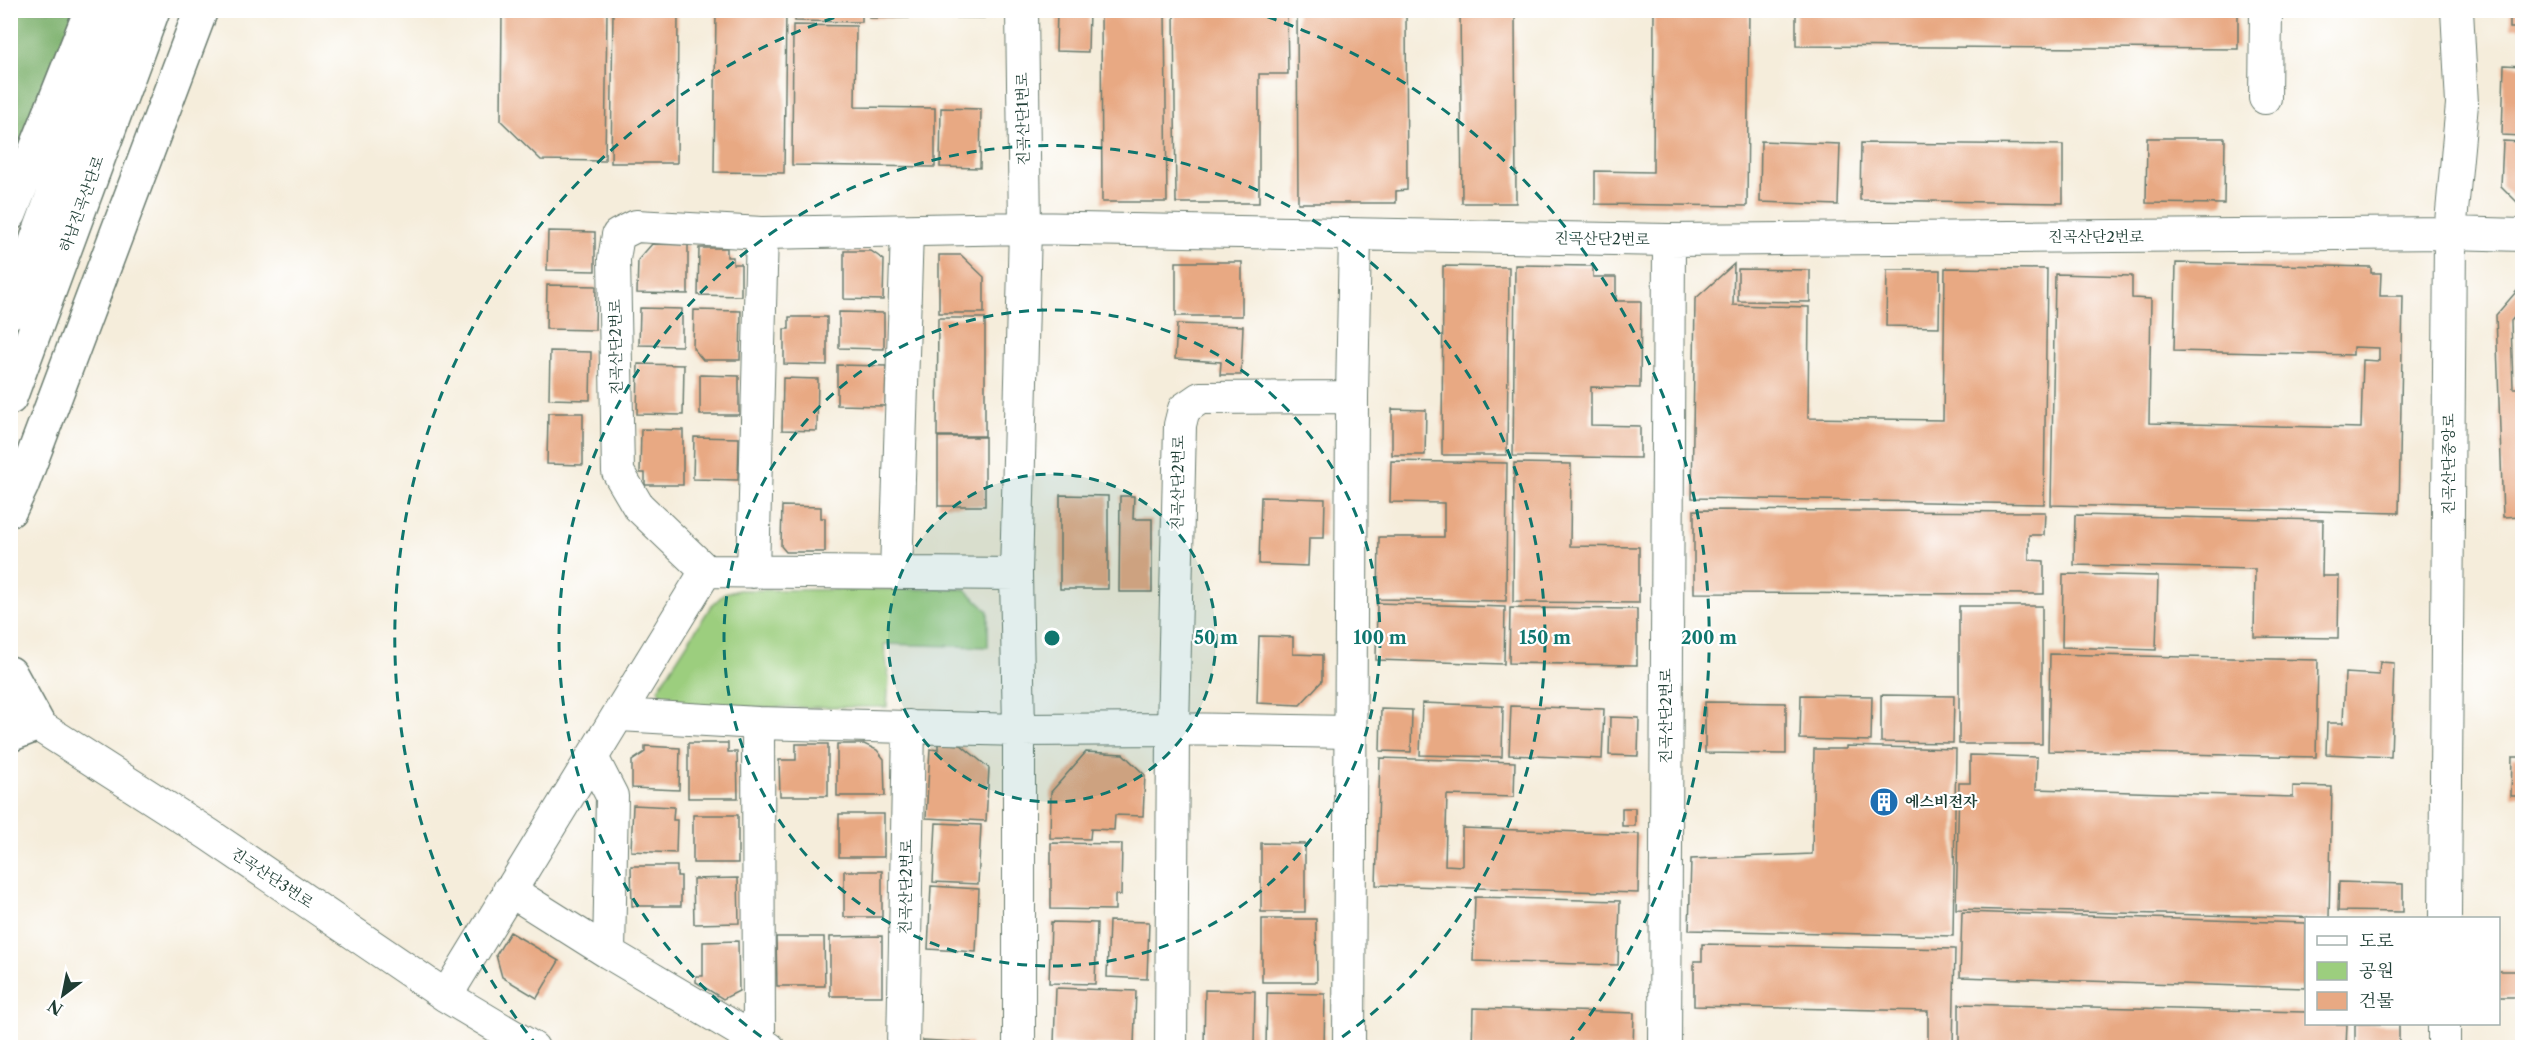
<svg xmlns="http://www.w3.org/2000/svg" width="2533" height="1058" font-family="'Libre Caslon Text','Noto Serif KR',serif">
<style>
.green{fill:#9cce7e;stroke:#5e8659;stroke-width:1.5}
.forest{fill:#7db16d;stroke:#4e7750;stroke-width:1.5}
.building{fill:#e8a983}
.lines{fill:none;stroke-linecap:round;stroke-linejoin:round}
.minor-casing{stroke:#6a7b6e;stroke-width:34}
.highway-casing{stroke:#6a7b6e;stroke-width:36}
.minor{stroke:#fff;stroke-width:32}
.highway{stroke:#fff;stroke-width:33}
.ring{fill:none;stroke:#0f766e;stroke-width:3;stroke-dasharray:10 8}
.labels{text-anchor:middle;stroke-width:4.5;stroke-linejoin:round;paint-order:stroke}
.street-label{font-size:15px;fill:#1f3d34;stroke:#fff}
.poi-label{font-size:15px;font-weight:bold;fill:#1f3d34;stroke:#fff;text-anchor:start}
.centre{fill:#0f766e;stroke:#fff;stroke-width:3}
.ring-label{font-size:18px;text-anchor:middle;font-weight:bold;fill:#0f766e;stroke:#fff;stroke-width:4.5;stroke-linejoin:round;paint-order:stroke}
</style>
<rect width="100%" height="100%" fill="#fff"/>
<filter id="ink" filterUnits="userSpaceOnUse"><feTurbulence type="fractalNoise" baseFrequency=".0167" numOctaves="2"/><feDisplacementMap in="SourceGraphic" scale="12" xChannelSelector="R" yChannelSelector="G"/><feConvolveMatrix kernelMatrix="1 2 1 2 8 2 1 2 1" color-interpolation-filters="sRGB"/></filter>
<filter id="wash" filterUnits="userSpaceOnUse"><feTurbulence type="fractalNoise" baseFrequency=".008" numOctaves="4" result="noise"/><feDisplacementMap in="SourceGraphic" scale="24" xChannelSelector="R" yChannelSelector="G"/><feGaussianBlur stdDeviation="1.35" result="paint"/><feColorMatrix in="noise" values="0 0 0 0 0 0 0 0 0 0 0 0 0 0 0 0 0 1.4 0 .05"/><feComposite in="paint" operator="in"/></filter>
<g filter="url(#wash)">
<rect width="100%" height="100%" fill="#f5eddb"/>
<path class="green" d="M965,589L988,611V647L884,644L889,678L887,707L669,708L658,689L711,606L725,593L739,590Z"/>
<path class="forest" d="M11,11H73L74,14L11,179Z"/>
<g id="blocks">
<path class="building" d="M502,10H607L605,161L541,160L501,121Z
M613,10H678L677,163H611Z
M716,10H786L784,173L714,172Z
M795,10H862V22L795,21Z
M869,10H909V18H869Z
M915,10H984V18L915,17Z
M1057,10H1089L1088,52L1056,51Z
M1101,10H1165L1167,202H1102Z
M1174,10H1287L1288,74H1259V203H1176Z
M1297,10H1406L1407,190L1396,191V203H1298Z
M1460,10H1515L1516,203H1462Z
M1654,10H1749L1747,206L1595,204V171L1653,172Z
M1796,10H2238V49L1796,46Z
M2510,10H2522V28H2510Z
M793,25L856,26L855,107L935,108V167L792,165Z
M2504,65L2522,66V136L2502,135Z
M941,108L981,109L980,168L940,167Z
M2147,138H2225L2224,204L2146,203Z
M1761,141L1840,144L1838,205L1760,202Z
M2503,141L2522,142V207L2501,186Z
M1861,143L2063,145V203L1860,200Z
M548,231L595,232V271L547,270Z
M652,244L688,245V294L637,293L638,260Z
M699,248H727V257H733V264H741V296L698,295Z
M844,251H871L884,260L883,300L844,299Z
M939,255H961L984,277V313H939Z
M1176,262H1242V316H1176Z
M2176,263L2371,267V273H2381L2380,296H2403L2399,513L2051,505L2055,274L2132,276V298L2151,299L2149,423L2361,428L2363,360L2379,361V348L2353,347V355L2174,351Z
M1734,264L1733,305L1809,307L1808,418L1943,420L1945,268L2047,269L2044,504L1692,498L1695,299Z
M1515,265L1593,266V277H1616V301H1641L1640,388L1591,387V425L1640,426V458L1513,456Z
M1443,266L1509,267L1507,455H1442Z
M1738,269L1810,270V302L1738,301Z
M1887,270H1940L1939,327L1886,326Z
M547,285L596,286L595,330L546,329Z
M2522,285V308L2511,321L2513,388H2522V516L2503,517L2496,315Z
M640,308L682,309V346L639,345Z
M694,310L741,311L740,360H703L693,348Z
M839,312L884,313V349L839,348Z
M789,317H827V365L784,364V329H789Z
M938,318H985V436H937Z
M1177,324L1243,326L1241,375H1220L1221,362L1175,359Z
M550,351L591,352L590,400L549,399Z
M638,364L684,365L683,415L637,414Z
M837,365L886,366L885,406L837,405Z
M700,375L739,376V415H700Z
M783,378L818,379L817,431L782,430Z
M1392,409L1426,410L1425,455H1392Z
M548,413H583V465L547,464Z
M641,429L683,430V485H645V473H640Z
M694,437L739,438L738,480L693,479Z
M938,437H985V506H938Z
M1391,461L1507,463L1506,601L1378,599L1379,537H1444V503L1390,502Z
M1514,463L1571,464L1570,546L1639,547V603L1513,602Z
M1060,495L1108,496V589H1060Z
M1120,496H1134L1133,519H1152V592H1119Z
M1261,497L1325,499L1324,538H1309L1308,566L1259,564Z
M782,506L821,507V518H825V552H786L781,546Z
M1694,510L2045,512L2044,535H2029V560L2044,561V594L1694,593Z
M2075,515L2323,520L2322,576H2339L2338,638L2254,637L2255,569L2074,565Z
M2063,574L2158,576L2156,650L2062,647Z
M1377,603L1505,607L1504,664L1376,660Z
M1959,606H2042V744H1959Z
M1510,608L1637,609V665L1509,663Z
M1259,636L1293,637V654L1322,655V681L1300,705L1257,703Z
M2050,654L2318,660L2316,757L2048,751Z
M2380,662L2394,663L2391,757L2326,754L2327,723H2343L2345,673L2379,675Z
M1801,695L1872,696L1871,741L1800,739Z
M1881,695L1954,696L1953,743L1881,742Z
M1705,702L1786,703V754L1705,753Z
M1422,703L1503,706L1502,757L1420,755Z
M1511,706L1604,709L1602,759L1509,755Z
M1381,709L1412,710L1411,752L1380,751Z
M1610,717L1639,718L1638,756L1609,755Z
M688,743H728V752H737L738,798H688Z
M938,743L961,745L989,768L986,821L926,818L930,749L938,750Z
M796,744H828V796H780L779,760H796Z
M837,744H864L877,750L884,759L885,796H837Z
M645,746L680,748L679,790L632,788V761L645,752Z
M1846,746L1956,749L1953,936L1689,930L1691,859L1812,854L1814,749H1846Z
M1086,752L1123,754L1145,775L1143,816L1115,815L1114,830L1091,829L1090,839L1050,838L1051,792Z
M1970,755L2037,757L2036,789L2293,797V786L2332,787L2329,918L1956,909L1959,783H1970Z
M2512,757H2522V796H2511Z
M1380,758L1515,762L1514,797L1447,795L1445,865L1462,866V828L1639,834L1638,893L1376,885Z
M633,805L674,807L673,820H677L676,853L631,851Z
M1622,808H1635V826H1622Z
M839,814H884V857H839Z
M693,815H738V863H693Z
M936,823L981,825L978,884L933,882Z
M1051,843L1122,844L1121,895H1115V910L1051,909Z
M1261,843L1305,844V912H1261Z
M631,866H677V876H681V906H632Z
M844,871H882V917H844Z
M738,878L739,923L694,924L693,879Z
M2339,882L2403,884V912L2338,911Z
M931,886L979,889L976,952L928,949Z
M1475,897L1620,901L1618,965L1473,961Z
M1962,912L2306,923V988L1960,977Z
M1262,919H1316L1317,982H1262Z
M1109,921L1149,922L1147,979L1107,977Z
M1051,922L1097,923L1095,984L1049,983Z
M510,932L559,961L537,998L502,977L496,955Z
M882,936V996H830V937Z
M776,937H824L825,986H777Z
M738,941L739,991L723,999L696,982V976H703V942Z
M1702,944L1955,949L1953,1048H1928V1011L1694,1006V961H1702Z
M2498,971H2522V997H2498Z
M1056,988L1136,991L1134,1045L1054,1043Z
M1205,990L1255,991L1254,1048H1204Z
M1267,993L1325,994L1324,1048H1266Z
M1959,1004L2306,1012V1024H2347L2346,1048H1959Z
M1473,1008L1634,1013L1633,1048H1472Z
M2355,1024H2399V1048H2355Z
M923,1040L971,1043V1048H923Z"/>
</g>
</g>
<g filter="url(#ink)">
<use href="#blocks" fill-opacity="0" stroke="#6a7b6e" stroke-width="1.5"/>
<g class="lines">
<g class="minor-casing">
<path id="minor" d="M2265,98L2266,10
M896,571L907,231
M753,572L762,233
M1016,574L706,571L638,506L618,472L614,259L618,235L636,226L762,233L1025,228L1669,240L2450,233L2522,235
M16,711L208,834L446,996L533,1048
M620,715L758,723L1019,730L1173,729L1351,732
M758,723L759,1041
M593,759L612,796L609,953
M509,890L609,953L769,1048
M2445,918L2450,233L2462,104L2457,10
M446,996L706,571
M903,1048L909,726
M1019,1048V730L1016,574L1025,228L1022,10
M1171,1048L1173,729L1180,425L1184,409L1200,398L1352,397
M1349,1048L1352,397L1355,235
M1665,1048L1669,240
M2444,1048V1024"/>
</g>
<g class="highway-casing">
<path id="highway" d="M10,214L91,10
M10,312L121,10
M10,398L153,10
M10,510L22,485L201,10
M10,673L38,724L10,735"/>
</g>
<use href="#minor" class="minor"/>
<use href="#highway" class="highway"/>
</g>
</g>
<circle cx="1052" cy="638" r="164" fill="#0f766e" fill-opacity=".12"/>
<g class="ring">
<circle cx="1052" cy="638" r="164"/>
<circle cx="1052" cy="638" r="328"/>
<path d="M776 1047A493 493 0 1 1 1328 1047"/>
<path d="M538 1047A657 657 0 0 1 854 11M1250 11A657 657 0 0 1 1566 1047"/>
</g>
<defs>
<g id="building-disc" transform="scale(1.5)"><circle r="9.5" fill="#1f6fb2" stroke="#fff"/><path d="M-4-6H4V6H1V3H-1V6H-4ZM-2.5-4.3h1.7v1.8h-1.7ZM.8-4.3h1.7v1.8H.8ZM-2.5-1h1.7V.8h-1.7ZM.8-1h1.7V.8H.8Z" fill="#fff"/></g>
</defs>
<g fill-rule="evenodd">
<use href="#building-disc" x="1884" y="802"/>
</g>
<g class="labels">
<g class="street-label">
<text transform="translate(1023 119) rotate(-91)" y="5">진곡산단1번로</text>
<text transform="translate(82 204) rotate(-70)" y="5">하남진곡산단로</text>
<text x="2096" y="242">진곡산단2번로</text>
<text transform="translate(1602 239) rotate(1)" y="5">진곡산단2번로</text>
<text transform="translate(616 347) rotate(-91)" y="5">진곡산단2번로</text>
<text transform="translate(2449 464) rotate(-90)" y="5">진곡산단중앙로</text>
<text transform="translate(1178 483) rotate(-89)" y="5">진곡산단2번로</text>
<text transform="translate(1666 716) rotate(-90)" y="5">진곡산단2번로</text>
<text transform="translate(272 878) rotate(34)" y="5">진곡산단3번로</text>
<text transform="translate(906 887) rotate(-89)" y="5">진곡산단2번로</text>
</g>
<g class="poi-label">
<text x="1905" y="807">에스비전자</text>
</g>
</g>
<circle cx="1052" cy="638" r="9" class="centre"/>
<g class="ring-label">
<text x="1216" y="644">50 m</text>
<text x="1380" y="644">100 m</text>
<text x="1545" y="644">150 m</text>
<text x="1709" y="644">200 m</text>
</g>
<rect width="2533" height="1058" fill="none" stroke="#fff" stroke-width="36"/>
<rect x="2305" y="917" width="195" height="108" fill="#ffffff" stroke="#a5b1ae" stroke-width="1.5"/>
<rect x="2317" y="936" width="30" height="9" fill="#ffffff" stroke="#a5b1ae" stroke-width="1.5"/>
<text x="2359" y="947" font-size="18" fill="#1f3d34">도로</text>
<rect x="2317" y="962" width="30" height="18" fill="#9cce7e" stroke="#a5b1ae" stroke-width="1.5"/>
<text x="2359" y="977" font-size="18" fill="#1f3d34">공원</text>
<rect x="2317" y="992" width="30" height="18" fill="#e8a983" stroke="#a5b1ae" stroke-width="1.5"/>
<text x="2359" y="1007" font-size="18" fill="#1f3d34">건물</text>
<g transform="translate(63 995) rotate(212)" stroke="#ffffff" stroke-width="4.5" paint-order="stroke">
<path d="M0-4.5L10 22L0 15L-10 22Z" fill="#1f3d34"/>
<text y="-9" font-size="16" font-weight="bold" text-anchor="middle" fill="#1f3d34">N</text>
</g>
</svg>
